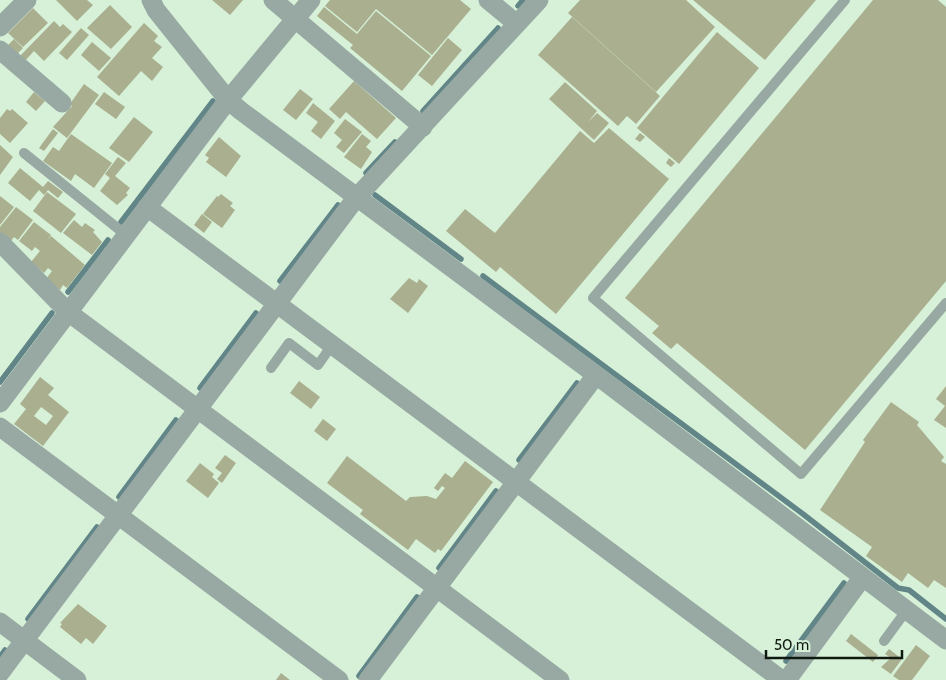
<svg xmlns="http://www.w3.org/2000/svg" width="946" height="680" font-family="Cabin,sans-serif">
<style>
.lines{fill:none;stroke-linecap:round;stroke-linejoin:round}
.stream{stroke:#628688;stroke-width:5.5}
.building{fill:#a9af8f;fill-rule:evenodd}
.lane{stroke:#98a9a4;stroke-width:10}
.street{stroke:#98a9a4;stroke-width:19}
</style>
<rect width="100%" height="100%" fill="#d6f1d7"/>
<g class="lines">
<path class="stream" d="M518,6L523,0
M423,111L498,28
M366,173L395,142
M375,195L461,259
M121,222L213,101
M483,276L803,514L898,588L909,590L946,619
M280,281L338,205
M68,292L108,240
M0,382L52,313
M200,388L256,313
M519,460L577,383
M119,497L176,420
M439,568L496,491
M28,619L97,527
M0,657L5,650
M786,661L844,583
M359,676L417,597"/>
</g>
<path class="building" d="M56,0H87L93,5L77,21Z
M212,0H243L230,15Z
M330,0H460L471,9L432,55L376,9L357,32L325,6Z
M580,0H686L715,27L656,92L568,13Z
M693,0H816L765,60Z
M873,0H938L946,7V281L805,450L677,343L671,349L652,333L659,326L625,298Z
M110,5L132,27L111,49L87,28Z
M324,7L357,34L376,11L431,56L402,91L350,48L353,45L317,16Z
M33,8L48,23L23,47L8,33Z
M572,17L660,96L636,124L627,116L618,126L538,55Z
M54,21L60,27L63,24L72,32L44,61L34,51L24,62L19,57Z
M144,23L158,36L154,41L162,47L152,58L163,67L152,81L141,71L119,96L97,77Z
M81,28L89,35L67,60L59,53Z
M717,32L759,68L679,164L637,128Z
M448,38L462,50L432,86L418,75Z
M14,39L23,48L17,54L8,45Z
M92,42L111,58L99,71L81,55Z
M354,81L396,118L377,139L346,112L340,119L329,109Z
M565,82L597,111L588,122L597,113L609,123L594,140L549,99Z
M84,84L99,95L67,138L53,127L72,106L70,104Z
M300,89L313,99L296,120L283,110Z
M34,92L45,101L36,111L26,102Z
M104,92L125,107L116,119L95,104Z
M313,103L335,121L321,139L311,131L318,122L306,113Z
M7,109L10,111L12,109L28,123L10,143L0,134V118Z
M134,117L153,132L129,162L109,148Z
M345,119L362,132L344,153L336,147L342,140L334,133Z
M609,128L669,179L556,314L500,267L496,272L446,231L465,209L495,233L580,131L594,143Z
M53,129L58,133L44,151L39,148Z
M640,133L645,137L640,142L635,139Z
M71,134L112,163L94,188L75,174L71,181L43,161L53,147L59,151Z
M362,134L371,141L366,147L372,152L361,169L344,157Z
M219,137L241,156L226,177L206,162L209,158L205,155Z
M0,145L13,157L0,175Z
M118,157L126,163L115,176L130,188L126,193L128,195L117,205L100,191L110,178L105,174Z
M669,158L675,163L671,167L666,163Z
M20,168L43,187L48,181L63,192L58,198L48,190L44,195L39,190L30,201L8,183Z
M47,192L76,214L61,233L33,211Z
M221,194L233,203L230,206L235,210L222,228L203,214L217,196L218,197Z
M0,196L14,207L0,225Z
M16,207L33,220L18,240L14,237L11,241L0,233V227Z
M202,214L212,222L204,233L194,225Z
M74,220L82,227L85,223L95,230L93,232L102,242L92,255L63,233Z
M34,222L51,235L48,239L51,236L85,265L67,288L63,285L60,290L46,279L52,271L48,268L44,273L31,262L40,251L35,247L32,251L19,241Z
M409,278L417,283L419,279L428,286L408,313L390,299Z
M40,377L54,388L48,395L69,412L43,446L14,424L26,409L20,404ZM41,407L53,416L46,425L34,416Z
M299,381L320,397L311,409L290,393Z
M946,386V428L934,420L945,406L936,399Z
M891,402L919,422L917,425L944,457L941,461L946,464V588L934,580L928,588L908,573L902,582L866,556L872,547L820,510L865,442L863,440Z
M323,419L336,429L327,441L314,431Z
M225,455L236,463L222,483L217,479L222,473L215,468Z
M347,456L406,501L410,497L427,496L436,499L445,488L442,486L438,491L434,488L445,473L452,478L465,461L493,482L441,551L438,549L435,553L416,539L408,550L360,514L363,510L327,483Z
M200,463L214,474L212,477L219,483L208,498L186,481Z
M78,604L107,626L93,644L86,638L81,644L60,627L62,624L60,623Z
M851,634L878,655L873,662L846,641Z
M916,645L930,656L912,680H899L893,676Z
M889,649L902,659L891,674L881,667L891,658L885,654Z
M281,673L290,680H276Z"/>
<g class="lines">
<path class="lane" d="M845,0L593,298L801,474L946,303
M24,153L126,235
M271,368L289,343L318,365L332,345
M884,641L906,611"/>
<path class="street" d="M151,0L156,10L228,100L241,111L596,375L946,640
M273,0L423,127
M488,0L517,24
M0,27L27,0
M0,50L62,103
M147,207L782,680
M0,242L68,312L560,680
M0,403L228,100L311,0
M0,427L339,680
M0,622L77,680
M0,673L356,198L539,0
M368,680L596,375
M787,680L862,578"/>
</g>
<path d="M766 650v8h136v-8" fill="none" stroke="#101a11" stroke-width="2.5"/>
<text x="774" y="650" font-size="15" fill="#101a11" stroke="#d6f1d7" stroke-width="4" paint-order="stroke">50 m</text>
</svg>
